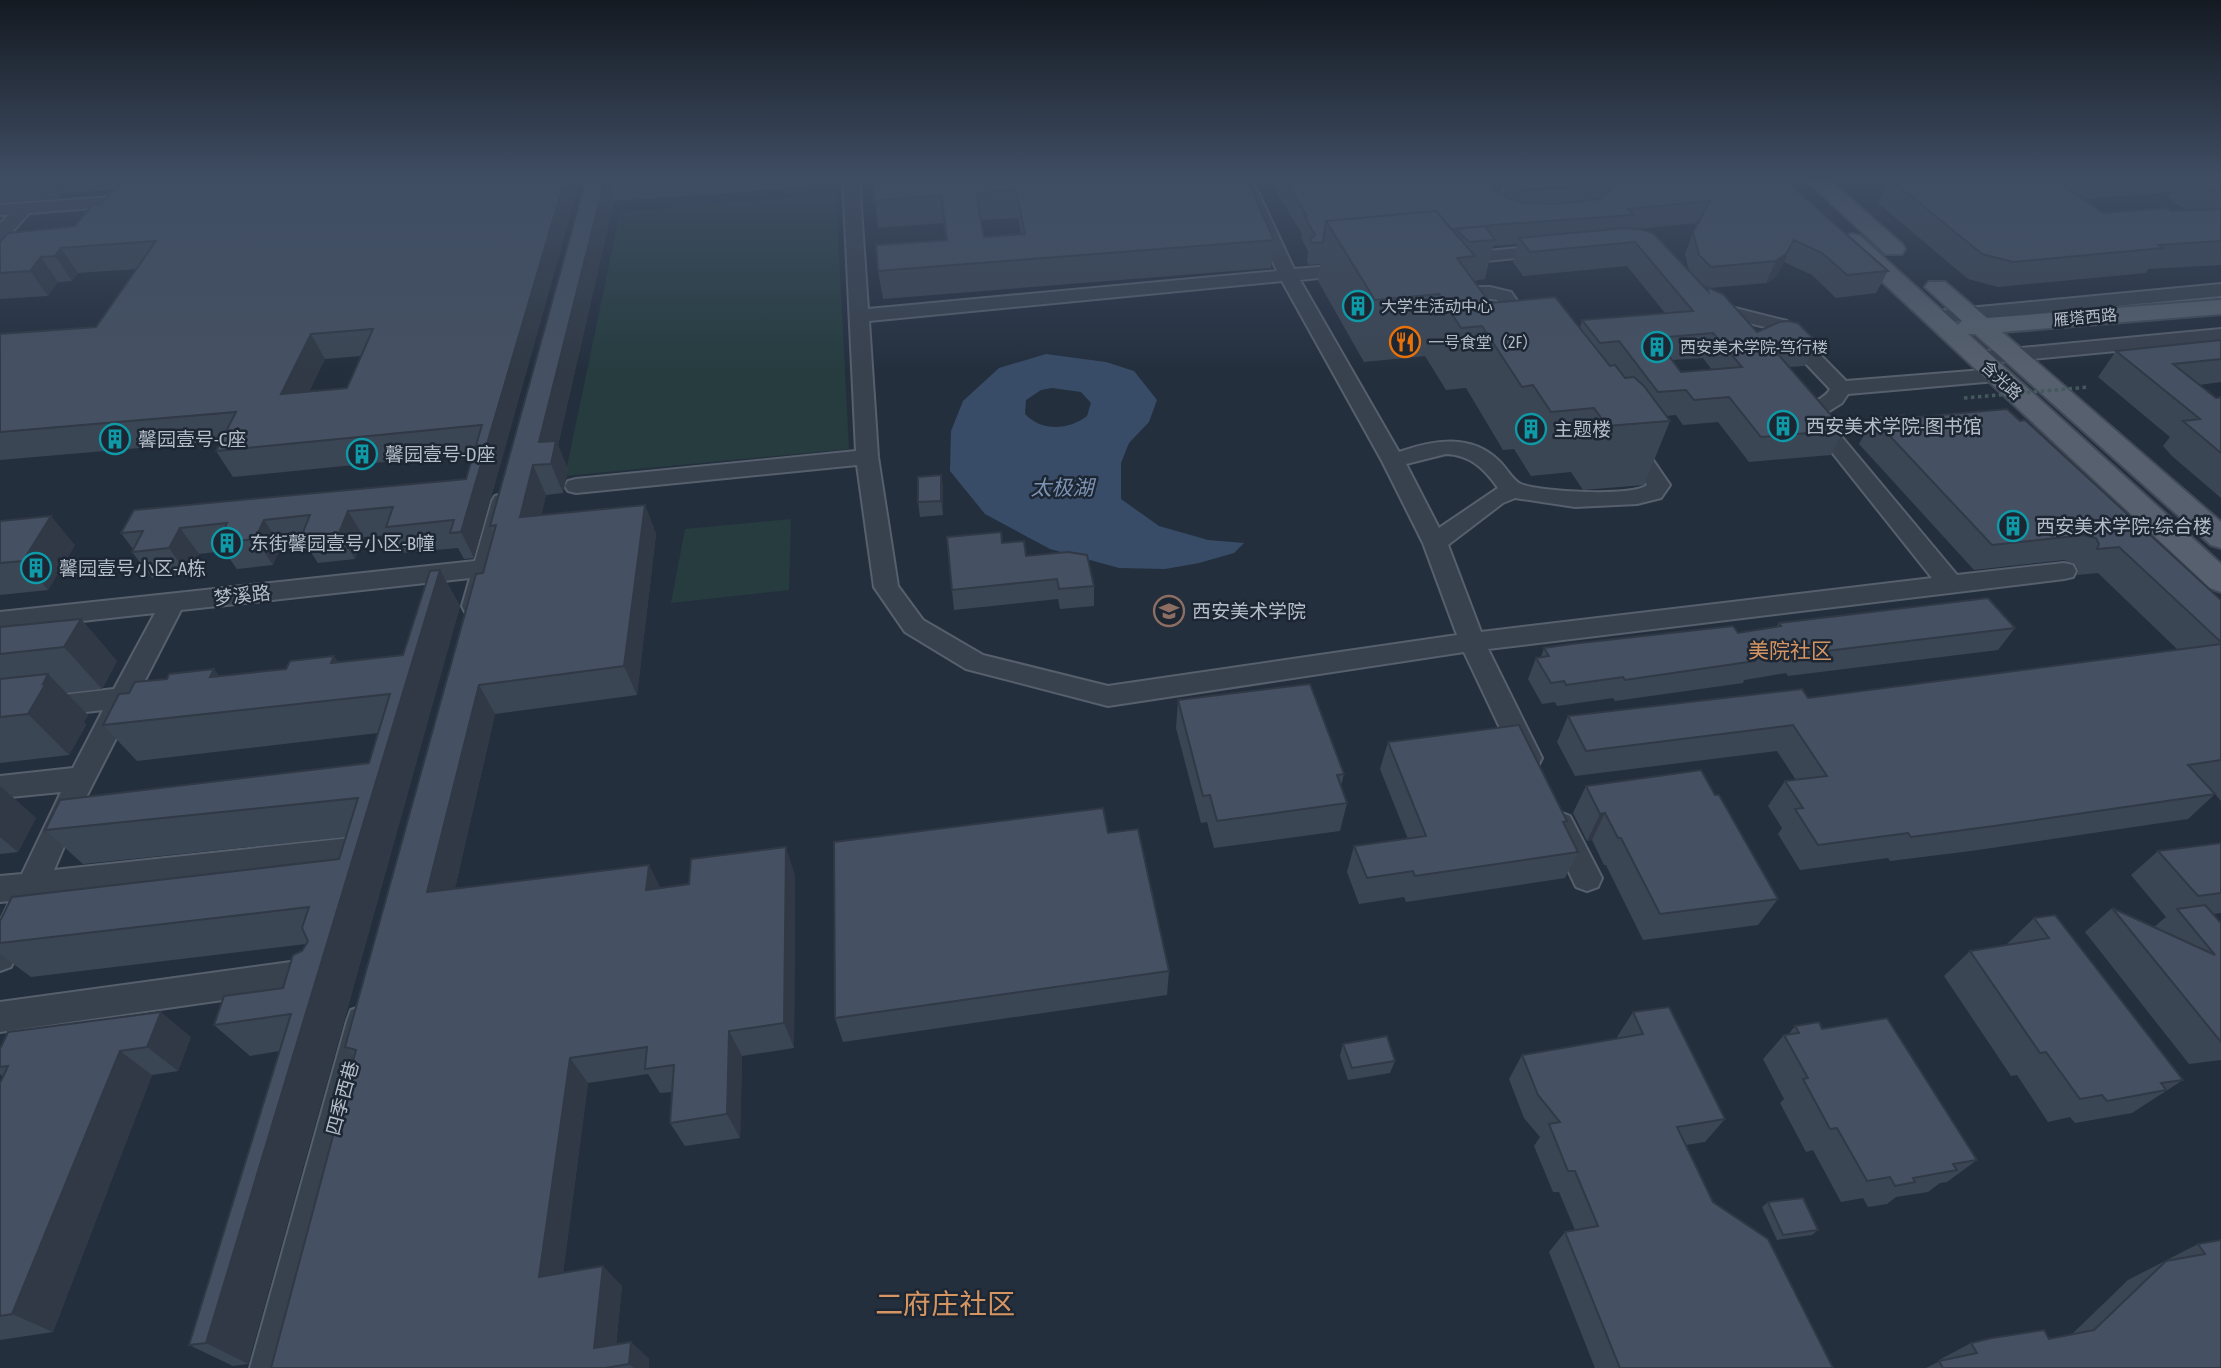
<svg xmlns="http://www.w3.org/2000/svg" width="2221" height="1368" font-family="'Asap Condensed','Noto Sans SC',sans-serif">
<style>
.green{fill:#263c3f}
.water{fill:#394c67;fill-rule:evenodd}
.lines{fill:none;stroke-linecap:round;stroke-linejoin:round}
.minor-casing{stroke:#565f6c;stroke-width:4}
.major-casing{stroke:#414a57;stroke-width:4}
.minor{fill:#38414e;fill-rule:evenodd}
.major{fill:#56606e;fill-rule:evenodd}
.path-bridge{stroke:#44595c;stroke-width:3.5;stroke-dasharray:3.5 3.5;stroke-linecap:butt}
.wall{fill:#3b4654;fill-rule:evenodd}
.shaded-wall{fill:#303945}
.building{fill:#455162;stroke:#303945;stroke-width:2;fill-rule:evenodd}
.labels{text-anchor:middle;stroke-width:5;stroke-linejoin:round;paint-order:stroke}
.far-poi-label{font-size:16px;fill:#b4bcc9;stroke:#1d2633;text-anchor:start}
.far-street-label{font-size:16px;fill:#b4bcc9;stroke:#1d2633}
.poi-label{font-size:19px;fill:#b4bcc9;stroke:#1d2633;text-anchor:start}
.street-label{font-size:19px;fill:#b4bcc9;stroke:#1d2633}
.water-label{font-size:21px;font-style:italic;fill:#7c92b1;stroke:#1d2633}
.neighbourhood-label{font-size:21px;fill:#d59563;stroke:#1d2633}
.near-quarter-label{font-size:28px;fill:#d59563;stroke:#1d2633}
</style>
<rect width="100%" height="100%" fill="#242f3e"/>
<path class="green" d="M836,194L849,449L565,476L620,212Z
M791,519L789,590L671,603L685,529Z"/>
<path class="water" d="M1046,354L1106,362L1134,371L1157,400L1149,422L1129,443L1121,463V499L1159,526L1208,540L1244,543L1234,553L1199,563L1165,569L1119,568L1050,549L985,514L950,471L951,431L963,401L999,368ZM1052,388L1081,392L1091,403L1087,416C1069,430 1042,432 1025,414L1026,400L1041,390Z"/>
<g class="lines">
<g class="minor-casing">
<path id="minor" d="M843,179H859L868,309L1277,271L1236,179H1252L1294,269L1355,264L1364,269L1355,274L1300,280L1399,452C1433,440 1471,433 1499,461C1506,467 1513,481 1521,484C1539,492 1634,497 1647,485L1618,442L1621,437H1637L1670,485L1661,498L1637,504L1575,507L1515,498L1503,503L1448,545L1481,632L1932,578L1811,426L1804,413C1811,399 1824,401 1830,389L1773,329L1704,312L1701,308L1711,302L1787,321L1846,381L1996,369L2003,371L2006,375L2003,379L1996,381L1848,394L1842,403L1826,413L1831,424L1957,575L2064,563L2073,565L2076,571L2073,577L2064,579L1488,649L1542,758L1538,766L1528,769L1518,766L1464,652L1108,706L966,669L905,632L874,587L857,465L576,493L568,491L565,486L568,481L576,479L856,451ZM1282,281L1382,461L1423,543L1457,635L1108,686L983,655L923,620L898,586L878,457L869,321ZM1446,454C1470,455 1484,468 1498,488L1439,528L1406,464Z
M1484,179L1502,180L1504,184L1500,198L1516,216L1513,220C1497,224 1490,210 1484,198L1488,184Z
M138,195L146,200L144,204L29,213L6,239L0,240V224L9,214L0,215V205Z
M1550,245L1559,250L1556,254L1456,264L1447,259L1456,254Z
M1448,281L1462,287H1490L1511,292L1538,331L1528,337L1521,335L1497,300C1478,295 1454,305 1439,287Z
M2221,284V296L1937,323L1927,317L1937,311Z
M2221,329V341L1978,364L1971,362L1968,358L1971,354L1978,352Z
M503,494L511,496L514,501L483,612L474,615L465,612L462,606L470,578L181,610L142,686L160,688L164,695L160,702L132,707L80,809L54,870L359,837L369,840L374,849L369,858L359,861L42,897L11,967L0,971V922L10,901L0,902V876L22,874L61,792L0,798V776L73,768L103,710L0,722V702L114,689L155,613L0,630V612L475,561L492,501L495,496Z
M1560,812L1570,816L1602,878L1598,887L1587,891L1576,887L1546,824L1550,816Z
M320,958L331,962L336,972L331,982L320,986L0,1032V1002Z
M363,1006L375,1010L379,1021L290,1368H250L347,1021L351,1010Z"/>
</g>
<g class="major-casing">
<path id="major" d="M1805,179H1828L1902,244L1905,249L1902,254H1886Z
M1852,234L1860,236L1958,325L1962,321L1925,287L1929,282H1945L1987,318L2221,300V314L2002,332L2221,522V548L2211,545L1975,334H1968L2221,564V592L2210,588L1844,246L1841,241L1844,236Z"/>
</g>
<use href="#minor" class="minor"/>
<use href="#major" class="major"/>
<path class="path-bridge" d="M1964,398L2089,387"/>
</g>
<path class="wall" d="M0,179H577L579,184L474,558L464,559L458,548L401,553L390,535L364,537L355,559L318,563L305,543L281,546L273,565L237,569L224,551L199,554L188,575L152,578L132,552L133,549L121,533L466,479L474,453L233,477L216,451L221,441L0,460V334L96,327L137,269L78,273L72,281L58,282L48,296L0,299V242L75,226L101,204L114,190L64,193L60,198L0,203ZM361,356L347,388L309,391L325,359Z
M586,179H841V185L614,201L558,445L568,470L563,493L546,495L541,515L645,505L656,534L637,695L495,714L455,888H661L795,875L794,1048L742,1056L740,1138L685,1146L670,1123L672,1092L660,1093L648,1074L588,1083L563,1273L622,1286L616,1345L631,1342L649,1359V1368H271L354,1056L345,1047L483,573L494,534L490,526Z
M860,179H1247L1274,240L1271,268L883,299L878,271L946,240L943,223L878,228L873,182L862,183ZM1018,218L1021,234L984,237L981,220Z
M1269,179H1488L1496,190L1503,195L1506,184L1504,179H1784L1888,271L1876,293L1836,298L1812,275L1784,262L1776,277L1766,283L1710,288L1757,332L1817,342L1805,366L1789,367L1844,430L1831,455L1749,462L1718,422L1683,425L1676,415L1666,416L1670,421L1644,485L1583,490L1571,472L1531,476L1514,449L1503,450L1466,388L1446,390L1425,356L1364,362L1318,281L1320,264L1309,265L1307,262L1308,251L1301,238L1302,234ZM1698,223L1693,232L1685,254L1689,271L1637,229ZM1517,244L1513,262L1523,276L1627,266L1665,313L1582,320L1580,328L1490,303L1474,281L1485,279L1493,246ZM1703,358L1712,370L1681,372L1672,360Z
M1890,179H2221V265L2148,269L2146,273L1998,287L1968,279L1878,203ZM2172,192L2168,197L2188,211L2103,213L2084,199Z
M2221,340V382L2199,385L2216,398L2221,397V498L2172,456L2163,446L2170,437L2098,377L2116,351Z
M1873,418H1907L2221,600V801L2215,794L2188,819L1971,851L1890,861L1888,858L1800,870L1778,834L1782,828L1768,806L1785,781L1796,780L1777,751L1575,776L1557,742L1568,716L1808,698L2178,650L2098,573L2077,575L2078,570L2075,564L2064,560L1974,570L1859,444Z
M941,475L943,490V515L920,517L918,502Z
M0,521L75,545L48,590L0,595Z
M1002,543L1026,556L1094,586V606L1060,609L1058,599L954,610L952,590Z
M440,570L460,606L248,1364L233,1366L189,1345L279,1051L250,1056L214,1025L283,988L306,944L31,977L0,954V921L339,859L346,837L83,864L45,830L369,763L378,733L137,761L103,725L129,693L167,679L214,669L219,676L286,669L334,656L338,662L403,655Z
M81,619L117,661L102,689L66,693L88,715L84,722L86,725L69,755L0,763V627Z
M1779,623L2015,628L1998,650L1788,676L1786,673L1744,680L1743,683L1615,701L1613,698L1557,706L1555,702L1542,704L1528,679L1536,658L1541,657L1544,648L1738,633L1776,627Z
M1178,700L1344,774L1341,786L1347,803L1340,831L1214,848L1207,822L1201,823L1176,728Z
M1388,742L1567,821L1565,825L1578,852L1565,878L1406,902L1404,897L1359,904L1347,872L1354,846L1408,839L1380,769Z
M0,786L36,818L18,852L0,854Z
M1586,786L1778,899L1758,925L1643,940L1606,865H1604L1592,840L1587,841L1573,813Z
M1108,833L1169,971L1167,995L843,1042L835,1018Z
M2221,843V913L2213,914L2221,923V1060L2189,1064L2085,932L2112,908L2154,927L2166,917L2131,875L2158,851Z
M2034,918L2183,1080L2132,1113L2075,1123L2070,1117L2048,1122L2017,1075L2011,1076L1944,976L1970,951L2008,945L2007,944Z
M1633,1012L1725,1119L1705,1142L1686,1145L1713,1202L1833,1368H1595L1549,1252L1565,1232L1575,1230L1559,1192H1553L1534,1146L1540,1137L1524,1118L1509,1079L1522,1055L1618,1039L1617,1037Z
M1795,1026L1822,1029L1977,1160L1947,1182L1940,1183L1928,1192L1896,1197L1887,1204L1868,1207L1863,1198L1841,1202L1813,1150L1806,1152L1780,1103L1784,1099L1763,1059L1784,1035H1788Z
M191,1037L178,1071L152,1075L53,1332L0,1340V1083L3,1077L0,1074V1049Z
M1343,1044L1395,1061L1390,1073L1348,1080L1340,1056Z
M1768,1202L1818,1230L1812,1235L1777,1240L1762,1207Z
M2221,1240V1368H1926L1940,1361L1939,1360L1971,1343L2049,1339L2071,1335L2128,1280L2198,1244Z"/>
<path class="shaded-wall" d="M48,179H55L64,193L60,198Z
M565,179H577L579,184L474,558L461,532Z
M605,179H607L614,201L558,445L568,470L563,493L551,464L539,442Z
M1794,240L1784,262L1776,277L1766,283L1776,261Z
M61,248L78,273L72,281L55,256Z
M41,257L58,282L48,296L30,271Z
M311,334L325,359L296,420L281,394Z
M533,465L546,495L534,547L520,517Z
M941,475L943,490V515L941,501Z
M645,505L656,534L637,695L624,666Z
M348,511L364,537L355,559L339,533Z
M51,516L75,545L48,590L23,561Z
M264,520L281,546L273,565L255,539Z
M180,528L199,554L188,575L169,548Z
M440,570L460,606L248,1364L206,1343Z
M81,619L117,661L102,689L64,647Z
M334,656L359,692L331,663Z
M214,669L242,705L210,677Z
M48,674L88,715L84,722L86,725L69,755L28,714Z
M479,685L495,714L448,919L427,892Z
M0,786L36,818L18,852L0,837Z
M1605,813L1592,840L1587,841L1600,814Z
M786,847L795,875L794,1048L784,1023Z
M649,865L663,892L646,890Z
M161,1012L191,1037L178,1071L147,1047Z
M729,1031L742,1056L740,1138L727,1114Z
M120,1051L152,1075L53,1332L12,1314Z
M570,1058L588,1083L560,1296L539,1277Z
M603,1266L622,1286L614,1365L594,1348Z
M631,1342L649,1359V1368H634L629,1364Z"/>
<path class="building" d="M0,179H25L0,181Z
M195,179H410L409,181L429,179H565L461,532L450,533L454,520L386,527L393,507L348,511L339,533L301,537L310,515L264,520L255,539L218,543L227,523L180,528L169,548L132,552L143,531L121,533L134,510L466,479L482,425L216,451L236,412L0,432V334L96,327L156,241L61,248L55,256L41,257L30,271L0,273V242L8,233L75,226L92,205L101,204L120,184ZM373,329L347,388L281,394L311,334Z
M586,179H605L539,442L556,441L551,464L533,465L520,517L645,505L624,666L479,685L427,892L649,865L646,890L689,884L691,859L786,847L784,1023L729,1031L727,1114L670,1123L674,1065L645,1069L647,1047L570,1058L539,1277L603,1266L594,1348L631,1342L629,1364L605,1368H271L356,1050L345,1047L476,574L483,573L496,525L490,526Z
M872,179H1247L1274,240L878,271L876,245L947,240L941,195L874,201ZM1016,190L1025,234L984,237L976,193Z
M1284,179H1488L1496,190L1508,198L1523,203L1554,204L1600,199L1611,190L1599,184L1524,190L1512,179H1784L1888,271L1847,275L1822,253L1794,240L1786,254L1776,261L1711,267L1699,255L1693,232L1710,201L1628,209L1634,215L1506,224L1451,229L1436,211L1326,221L1323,242L1312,243L1310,240L1315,235L1304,216H1307Z
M1890,179H2055L2103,213L2167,208L2171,211L2221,209V241L2159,245L2163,248L2013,262L1982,254Z
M2194,179H2221V196Z
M1436,211L1475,256L1457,258L1490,303L1555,297L1610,366L1615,365L1625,378L1634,377L1644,386L1670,421L1607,426L1594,408L1551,412L1533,385L1522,387L1482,326L1461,328L1439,294L1375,300L1326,221Z
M1485,226L1495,240L1469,242L1456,229Z
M1624,228L1644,230L1654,234L1708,291L1707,287L1723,294L1757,332L1779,322L1788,321L1798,323L1817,342L1769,344L1844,430L1761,437L1729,397L1694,400L1686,390L1658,392L1619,341L1600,343L1582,320L1693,311L1635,242L1530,252L1519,238ZM1713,333L1742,367L1681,372L1655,338Z
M2221,340V359L2173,364L2216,398L2221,397V453L2183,421L2200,419L2116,351Z
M2007,409L2020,421L2025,420L2221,600V642L2119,547L2097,549L2099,544L2096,538L2084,535L1992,545L1873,418L1904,415L1907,418Z
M941,475V501L918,502V477Z
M51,516L23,561L0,563V521Z
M1001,532L1002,543L1024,541L1026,556L1068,552L1087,555L1094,586L1059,589L1057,579L952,590L947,537Z
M440,570L206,1343L189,1345L291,1014L214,1025L224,996L283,988L293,955L302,951L308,941L302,928L309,907L0,943V921L12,897L339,859L358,798L45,830L60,800L369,763L390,694L103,725L119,694L129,693L135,682L167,679L169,674L214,669L210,677L286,669L290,661L334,656L331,663L403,655L430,571Z
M1988,598L2015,628L1802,654L1799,652L1753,659L1755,661L1625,680L1623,677L1566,685L1564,681L1551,683L1536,658L1549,656L1544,648L1571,644L1733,626L1738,633L1781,626L1779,623Z
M81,619L64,647L0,654V627Z
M2221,644V760L2188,765L2215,794L1994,826L1911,837L1908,833L1818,845L1795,809L1803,808L1785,781L1827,776L1793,725L1586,751L1568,716L1802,689L1808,698Z
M48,674L43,684L46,683L28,714L0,717V679Z
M1310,684L1344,774L1337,775L1347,803L1217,821L1210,795L1203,796L1178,700Z
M1519,725L1567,821L1563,822L1578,852L1415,876L1413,871L1367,878L1354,846L1426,836L1388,742Z
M1701,770L1715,795H1719L1778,899L1660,914L1621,838H1618L1605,813L1600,814L1586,786Z
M1103,808L1108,833L1138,829L1169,971L835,1018L834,842Z
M2221,843V893L2198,896L2158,851Z
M2205,905L2221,923V1042L2112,908L2215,955L2177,909Z
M2055,915L2183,1080L2161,1083L2166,1090L2107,1101L2102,1095L2080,1099L2046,1052L2040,1053L1970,951L2049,938L2034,918Z
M1669,1007L1725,1119L1677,1127L1713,1202L1768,1239L1833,1368H1620L1565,1232L1598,1226L1575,1171H1568L1549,1124L1560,1122L1538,1095L1522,1055L1643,1034L1633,1012Z
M161,1012L147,1047L120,1051L12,1314L0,1316V1083L8,1066L0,1067V1049L8,1032Z
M1887,1018L1977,1160L1953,1164L1957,1170L1913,1178L1915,1182L1895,1186L1890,1177L1867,1181L1837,1128L1830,1129L1803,1079L1808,1078L1784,1035L1799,1033L1795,1026L1819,1022L1822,1029Z
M1387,1036L1395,1061L1352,1068L1343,1044Z
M1803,1198L1818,1230L1783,1235L1768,1202Z
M2221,1240V1368H1943L1939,1361L1977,1353L1971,1343L1992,1338L2044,1330L2049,1339L2094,1330L2166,1261L2205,1254L2198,1244Z"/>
<linearGradient id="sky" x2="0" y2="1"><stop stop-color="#141a22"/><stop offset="0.48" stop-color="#3f4d63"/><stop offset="1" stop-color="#3f4d63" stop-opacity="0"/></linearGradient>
<rect width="2221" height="371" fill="url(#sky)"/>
<defs>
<g id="building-ring" transform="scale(1.575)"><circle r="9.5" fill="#1d2633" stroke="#0f9aa8" stroke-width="1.5"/><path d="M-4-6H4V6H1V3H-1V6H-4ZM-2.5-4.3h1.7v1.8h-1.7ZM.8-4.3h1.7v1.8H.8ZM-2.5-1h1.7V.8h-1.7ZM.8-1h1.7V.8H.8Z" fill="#0f9aa8"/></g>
<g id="restaurant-ring" transform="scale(1.575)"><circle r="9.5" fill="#1d2633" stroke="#e8710a" stroke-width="1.5"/><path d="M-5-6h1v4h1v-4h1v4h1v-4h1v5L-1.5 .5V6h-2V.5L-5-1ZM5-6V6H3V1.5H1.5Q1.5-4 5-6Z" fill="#e8710a"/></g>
<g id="university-ring" transform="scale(1.575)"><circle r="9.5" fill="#1d2633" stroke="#8d6e63" stroke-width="1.5"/><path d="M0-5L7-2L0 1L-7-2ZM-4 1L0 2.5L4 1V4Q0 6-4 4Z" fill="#8d6e63"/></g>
</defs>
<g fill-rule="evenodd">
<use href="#building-ring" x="1358" y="306"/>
<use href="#restaurant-ring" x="1405" y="342"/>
<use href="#building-ring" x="1657" y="347"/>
<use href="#building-ring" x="1783" y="426"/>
<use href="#building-ring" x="1531" y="429"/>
<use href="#building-ring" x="115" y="439"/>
<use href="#building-ring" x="362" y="454"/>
<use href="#building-ring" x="2013" y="526"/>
<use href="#building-ring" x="227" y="543"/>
<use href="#building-ring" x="36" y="568"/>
<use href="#university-ring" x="1169" y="611"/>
</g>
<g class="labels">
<g class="far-poi-label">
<text x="1381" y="312">大学生活动中心</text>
<text x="1428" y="348">一号食堂（2F）</text>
<text x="1680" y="353">西安美术学院-笃行楼</text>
</g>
<g class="far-street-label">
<text transform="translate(2085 317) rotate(-5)" y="6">雁塔西路</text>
<text transform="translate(2002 380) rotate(43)" y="6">含光路</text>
</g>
<g class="poi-label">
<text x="1806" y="433">西安美术学院-图书馆</text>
<text x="1554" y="436">主题楼</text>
<text x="138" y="446">馨园壹号-C座</text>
<text x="385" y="461">馨园壹号-D座</text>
<text x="2036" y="533">西安美术学院-综合楼</text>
<text x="250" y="550">东街馨园壹号小区-B幢</text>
<text x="59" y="575">馨园壹号小区-A栋</text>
<text x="1192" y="618">西安美术学院</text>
</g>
<g class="street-label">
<text transform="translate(242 595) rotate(-6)" y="7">梦溪路</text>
<text transform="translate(342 1098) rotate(-75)" y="7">四季西巷</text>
</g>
<g class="water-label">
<text x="1062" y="495">太极湖</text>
</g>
<g class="neighbourhood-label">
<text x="1790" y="658">美院社区</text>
</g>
<g class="near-quarter-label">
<text x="945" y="1314">二府庄社区</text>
</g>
</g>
</svg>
